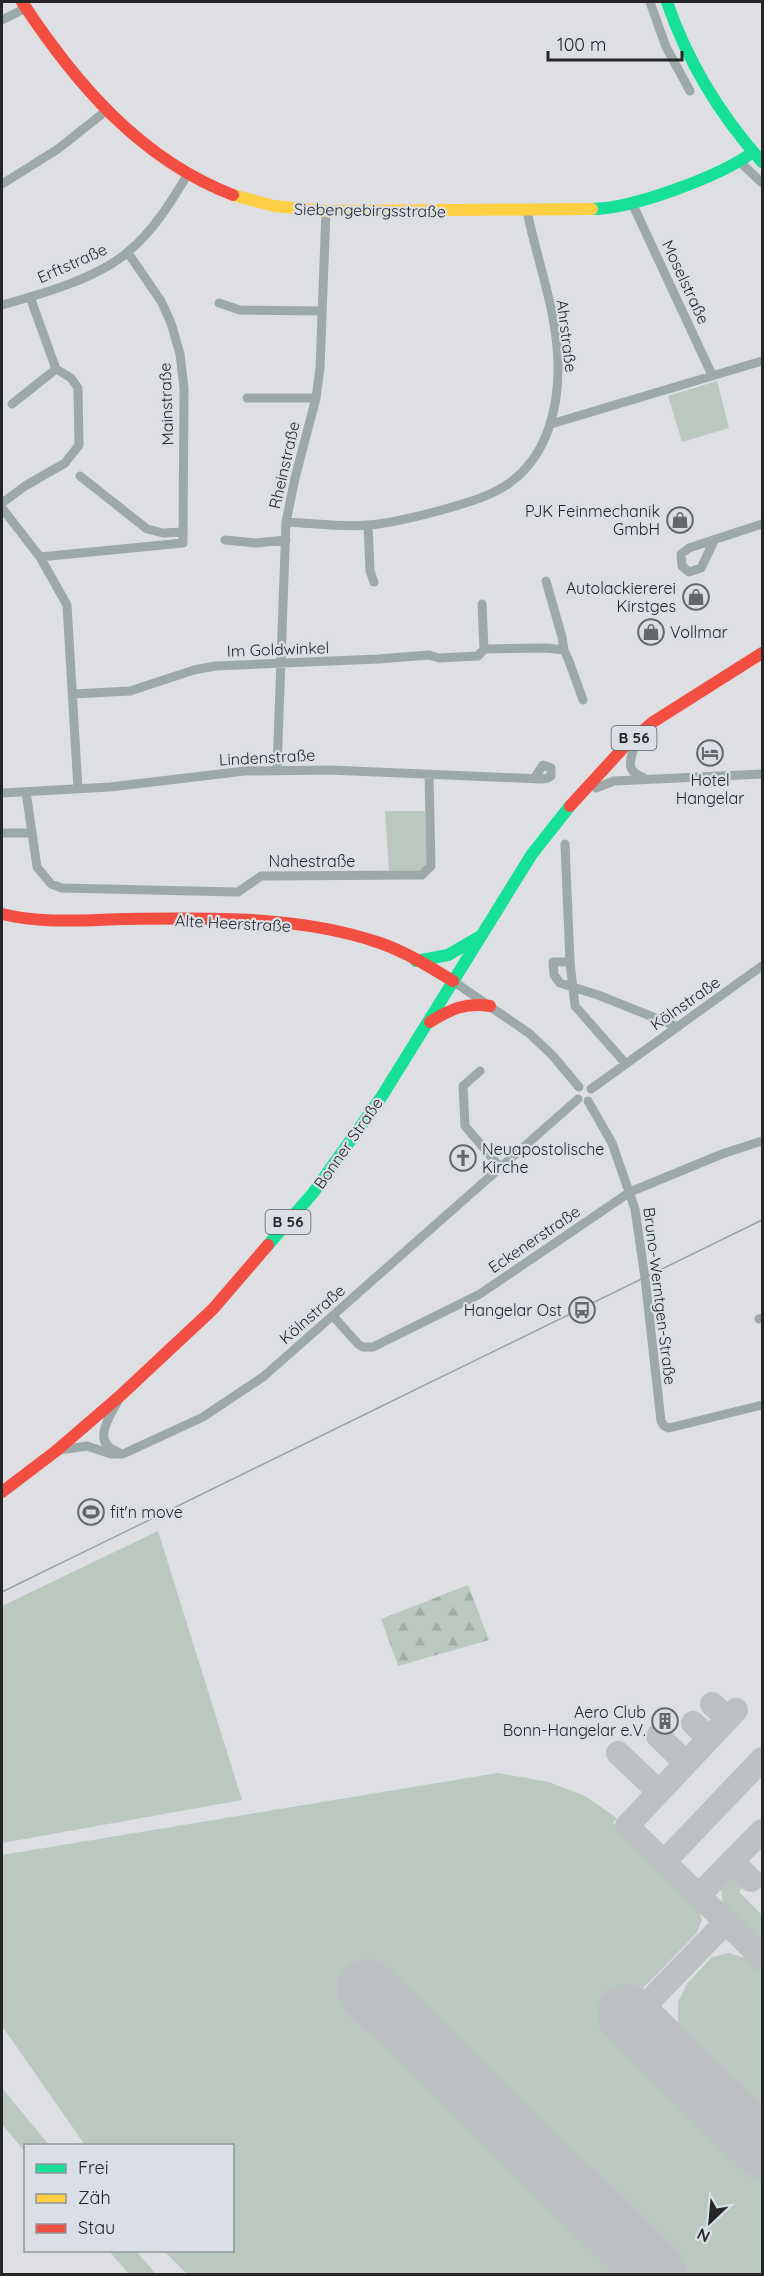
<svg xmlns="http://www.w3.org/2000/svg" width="764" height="2276" font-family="Quicksand,sans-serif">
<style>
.green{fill:#bac8c0}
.forest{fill:url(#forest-firs)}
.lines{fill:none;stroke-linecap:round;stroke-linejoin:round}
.taxiway{stroke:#bcc0c2;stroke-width:24}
.runway{stroke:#bcc0c2;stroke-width:60}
.street{stroke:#9da9a9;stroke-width:9}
.fast{stroke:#16e098;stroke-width:12}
.slow{stroke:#ffcf43;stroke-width:12}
.jam{stroke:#f24e42;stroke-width:12}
.tram{stroke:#9ca2a2;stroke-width:1.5}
.labels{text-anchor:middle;stroke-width:4.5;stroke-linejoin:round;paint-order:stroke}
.shield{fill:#dadfe5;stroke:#5b5e61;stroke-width:1.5}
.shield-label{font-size:15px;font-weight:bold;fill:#242628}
.street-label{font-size:16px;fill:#242628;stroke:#dadfe5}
.poi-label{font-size:16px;fill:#242628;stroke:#dadfe5;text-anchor:end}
</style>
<defs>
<pattern id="forest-firs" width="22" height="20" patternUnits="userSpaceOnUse" patternTransform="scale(1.5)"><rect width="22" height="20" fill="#bac8c0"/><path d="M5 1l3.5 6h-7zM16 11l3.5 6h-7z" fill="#a0aca5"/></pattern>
</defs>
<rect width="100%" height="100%" fill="#dddfe2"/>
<path class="green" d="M717,381L729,428L682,442L668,396Z
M385,811H425L427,866L420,873H389Z
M158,1531L242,1800L2,1843V1606Z
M498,1773L549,1782L585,1796L617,1818L613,1823L698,1907L702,1920L696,1934L608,2024L762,2178V2274H187L164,2251L232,2250V2146L85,2145L2,2026V1855Z
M734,1870L743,1879L744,1886L739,1892L762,1915V1945L723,1907L721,1883Z
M729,1953L748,1959L762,1973V2121L686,2044L678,2025V2002L686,1985L712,1957Z
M2,2088L49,2145L26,2146L25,2152L2,2124Z
M109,2251H136L156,2274H129Z"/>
<path class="forest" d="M468,1585L489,1640L398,1666L381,1619Z"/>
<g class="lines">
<path class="taxiway" d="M712,1704L728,1719
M693,1723L709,1739
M658,1736L686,1763
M618,1753L659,1792
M732,1861L751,1880
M664,1862L762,1759
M698,1896L762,1831
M726,1922L627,1826L736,1710
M632,2019L726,1922L762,1959"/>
<path class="runway" d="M367,1989L657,2274
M627,2014L762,2148"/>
<path class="street" d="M650,2L666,47L690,91
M2,20L26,8
M739,161L762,183
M2,184L58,149L107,110
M632,203L712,375
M219,303L240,310L322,311
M2,305C41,294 97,279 129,251C154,230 171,202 188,174
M247,398H316
M12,404L56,369
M551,424L762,361
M80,476L147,529L163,533L183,532
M2,503L25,486L65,463L79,445L78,388L71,378L56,369L30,297
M2,508L40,557L67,605L78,789
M286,522C313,523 342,528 369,525C395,523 424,515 449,508C469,502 491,496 508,484C547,457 559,408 558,363C557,311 537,261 527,211
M368,525L370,571L374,582
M715,539L701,568L689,572L682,566L681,554L689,548L762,524
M225,540L256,543L286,540
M40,557L183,543L184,388L180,354L171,323L161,301L128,253
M482,604L484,649
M564,650L569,661L583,700
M73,694L130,691L194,670L215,666L378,659L429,655L439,658L478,656L484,649L547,648L564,650L562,637L546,581
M633,751C628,766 629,772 644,778
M277,770L286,522L295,478L316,398L320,368L326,211
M596,788L614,781L762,774
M26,792L37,867L51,884L62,888L238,892L261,876L422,875L431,866L429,774
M2,793L110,787L245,771L330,770L542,779L548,778L551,776V768L543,765L535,777
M2,833H32
M565,844L570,962L575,1006L626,1064
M570,962H553L554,975L560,983L598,995L678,1027
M453,981L530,1034L553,1056L579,1087
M480,1071L463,1086L465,1126L500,1167
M591,1089L762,966
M588,1101L612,1143L635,1209L645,1278L661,1421L664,1426L669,1428L762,1405
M333,1316L358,1344L363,1347H373L480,1294L630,1192L722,1154L762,1141
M759,1319L762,1318
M118,1401C109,1417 91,1443 118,1452
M59,1450L87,1446L111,1454H123L203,1417L263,1377L578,1099"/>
<path class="fast" d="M667,2C688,63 719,114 762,162
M592,209C632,209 721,176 753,152
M416,961L448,955L479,937
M268,1245L313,1193L382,1096L532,854L570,806"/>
<path class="slow" d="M233,195L274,206L326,211L592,209"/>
<path class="jam" d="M22,2C76,84 140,159 233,195
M570,806L625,746L653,722L762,653
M2,914C43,924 84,920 125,919C209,918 299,915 380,943C406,952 430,967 453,981
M430,1022C450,1009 467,1002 490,1006
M2,1492L56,1451L121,1395L213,1309L268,1245"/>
<path class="tram" d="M2,1592L762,1220"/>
</g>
<defs>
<g id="shop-ring" transform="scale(1.35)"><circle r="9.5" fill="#dadfe5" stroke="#656769" stroke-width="1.5"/><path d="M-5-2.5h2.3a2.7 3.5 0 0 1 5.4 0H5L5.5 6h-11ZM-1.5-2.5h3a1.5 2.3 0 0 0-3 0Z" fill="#656769"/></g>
<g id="hotel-ring" transform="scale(1.35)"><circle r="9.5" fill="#dadfe5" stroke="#656769" stroke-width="1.5"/><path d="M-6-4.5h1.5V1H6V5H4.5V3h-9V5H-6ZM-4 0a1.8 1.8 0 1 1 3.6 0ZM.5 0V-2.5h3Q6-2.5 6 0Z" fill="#656769"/></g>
<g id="church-ring" transform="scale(1.35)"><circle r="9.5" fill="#dadfe5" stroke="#656769" stroke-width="1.5"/><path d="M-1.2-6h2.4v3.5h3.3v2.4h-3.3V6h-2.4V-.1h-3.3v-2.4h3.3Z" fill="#656769"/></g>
<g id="bus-ring" transform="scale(1.35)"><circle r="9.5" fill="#dadfe5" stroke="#656769" stroke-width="1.5"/><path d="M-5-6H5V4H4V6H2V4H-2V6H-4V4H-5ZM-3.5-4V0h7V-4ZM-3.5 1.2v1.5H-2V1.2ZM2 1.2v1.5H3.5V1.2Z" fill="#656769"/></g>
<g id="stadium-ring" transform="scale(1.35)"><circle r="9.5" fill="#dadfe5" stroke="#656769" stroke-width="1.5"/><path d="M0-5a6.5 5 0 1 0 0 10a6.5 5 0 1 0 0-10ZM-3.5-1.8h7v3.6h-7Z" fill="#656769"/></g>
<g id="building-ring" transform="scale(1.35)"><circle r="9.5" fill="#dadfe5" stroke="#656769" stroke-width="1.5"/><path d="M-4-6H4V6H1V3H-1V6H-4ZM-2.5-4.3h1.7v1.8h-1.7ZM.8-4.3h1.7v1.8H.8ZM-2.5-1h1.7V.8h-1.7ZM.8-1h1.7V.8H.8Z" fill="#656769"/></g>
</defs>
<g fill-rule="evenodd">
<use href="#shop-ring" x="680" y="520"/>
<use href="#shop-ring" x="696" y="597"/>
<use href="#shop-ring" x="651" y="632"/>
<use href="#hotel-ring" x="710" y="753"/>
<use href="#church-ring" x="463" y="1158"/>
<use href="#bus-ring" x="582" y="1310"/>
<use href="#stadium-ring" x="91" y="1512"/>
<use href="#building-ring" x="665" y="1721"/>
</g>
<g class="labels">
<g class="shield">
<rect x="611.5" y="726" width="45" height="24" rx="4.5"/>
<rect x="265.5" y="1210" width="45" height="24" rx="4.5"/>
</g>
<g class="shield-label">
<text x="634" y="743">B 56</text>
<text x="288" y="1227">B 56</text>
</g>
<g class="street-label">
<text transform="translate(370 210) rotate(1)" y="6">Siebengebirgsstraße</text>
<text transform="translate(72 263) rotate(-24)" y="6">Erftstraße</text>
<text transform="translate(686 282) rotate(65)" y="6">Moselstraße</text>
<text transform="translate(567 336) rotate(83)" y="6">Ahrstraße</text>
<text transform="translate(166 404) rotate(-92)" y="6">Mainstraße</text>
<text transform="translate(284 465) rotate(-77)" y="6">Rheinstraße</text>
<text transform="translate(278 649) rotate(-2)" y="6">Im Goldwinkel</text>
<text transform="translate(267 757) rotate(-3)" y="6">Lindenstraße</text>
<text x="312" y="867">Nahestraße</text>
<text transform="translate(233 923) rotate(3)" y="6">Alte Heerstraße</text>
<text transform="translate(685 1003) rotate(-35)" y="6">Kölnstraße</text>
<text transform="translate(348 1143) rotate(-55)" y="6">Bonner Straße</text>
<text transform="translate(534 1239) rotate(-34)" y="6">Eckenerstraße</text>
<text transform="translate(660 1296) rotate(83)" y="6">Bruno-Werntgen-Straße</text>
<text transform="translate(312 1314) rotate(-41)" y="6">Kölnstraße</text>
</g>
<g class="poi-label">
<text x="660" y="517">PJK Feinmechanik<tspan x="660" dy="18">GmbH</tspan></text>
<text x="676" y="594">Autolackiererei<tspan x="676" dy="18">Kirstges</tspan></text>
<text x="670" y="638" text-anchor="start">Vollmar</text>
<text x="710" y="786" text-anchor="middle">Hotel<tspan x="710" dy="18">Hangelar</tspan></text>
<text x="482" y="1155" text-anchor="start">Neuapostolische<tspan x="482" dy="18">Kirche</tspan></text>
<text x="562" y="1316">Hangelar Ost</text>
<text x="110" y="1518" text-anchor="start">fit'n move</text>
<text x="646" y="1718">Aero Club<tspan x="646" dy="18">Bonn-Hangelar e.V.</tspan></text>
</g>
</g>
<rect width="764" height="2276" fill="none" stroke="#242628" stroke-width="6"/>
<rect x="24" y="2144" width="210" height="108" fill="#dadfe5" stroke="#919599" stroke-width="1.5"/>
<rect x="36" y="2164" width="30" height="9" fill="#16e098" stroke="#919599" stroke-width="1.5"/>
<text x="78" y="2174" font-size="18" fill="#242628">Frei</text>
<rect x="36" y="2194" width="30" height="9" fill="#ffcf43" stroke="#919599" stroke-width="1.5"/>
<text x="78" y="2204" font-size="18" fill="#242628">Zäh</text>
<rect x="36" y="2224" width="30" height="9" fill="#f24e42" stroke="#919599" stroke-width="1.5"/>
<text x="78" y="2234" font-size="18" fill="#242628">Stau</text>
<g transform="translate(710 2222) rotate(206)" stroke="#dadfe5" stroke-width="4.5" paint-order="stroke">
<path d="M0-4.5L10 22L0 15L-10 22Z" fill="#242628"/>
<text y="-9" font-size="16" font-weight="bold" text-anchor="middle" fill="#242628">N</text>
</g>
<path d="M548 51v9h134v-9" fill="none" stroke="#242628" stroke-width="3"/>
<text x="557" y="51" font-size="18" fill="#242628" stroke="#dadfe5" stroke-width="4.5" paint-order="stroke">100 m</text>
</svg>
